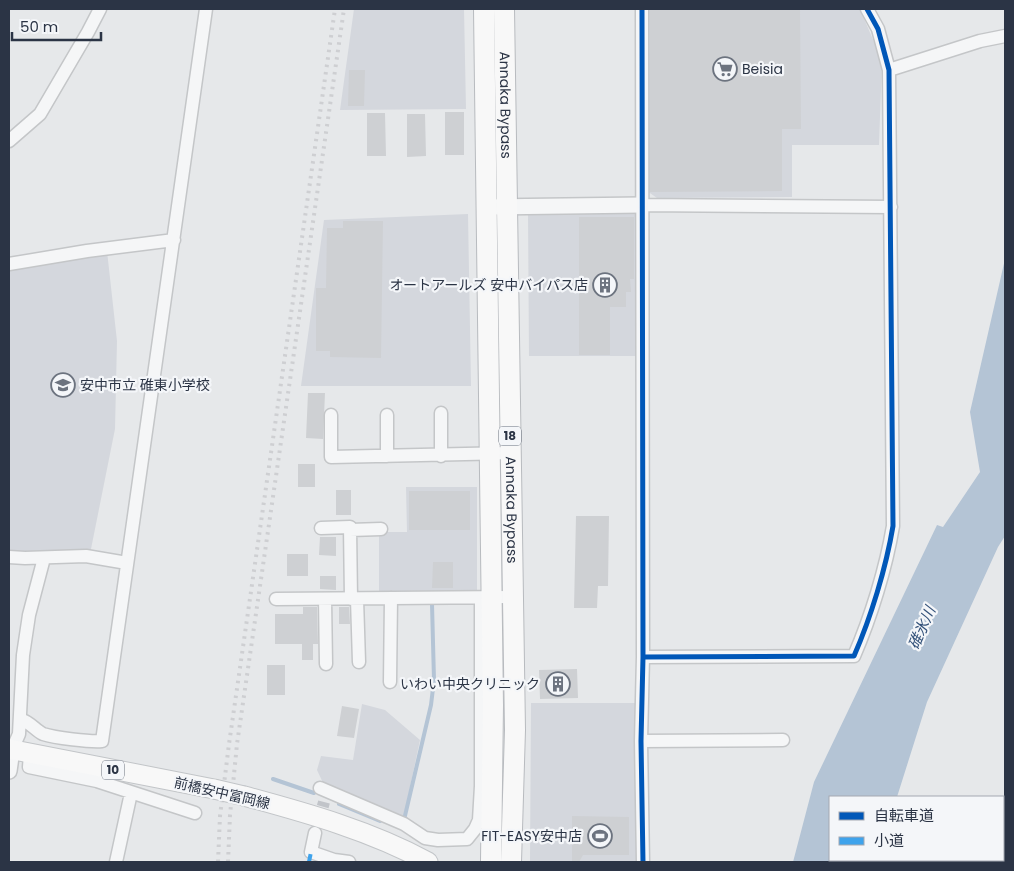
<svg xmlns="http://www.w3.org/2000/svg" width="1014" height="871" font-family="Poppins,'Noto Sans JP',sans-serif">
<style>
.built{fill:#d4d7dd}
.water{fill:#b4c4d5}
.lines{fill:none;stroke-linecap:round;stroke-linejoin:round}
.stream{stroke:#b4c4d5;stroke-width:4}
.building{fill:#ced0d3}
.minor-tunnel{stroke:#c1c4c9;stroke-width:12;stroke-dasharray:12 6;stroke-linecap:butt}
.minor-casing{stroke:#c4c6c8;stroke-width:15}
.tertiary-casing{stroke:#c4c6c8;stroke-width:18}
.primary-casing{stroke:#c2c5c8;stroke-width:21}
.trunk-casing{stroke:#b8bbbf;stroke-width:22}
.minor{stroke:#f5f6f7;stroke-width:12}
.tertiary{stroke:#f5f6f7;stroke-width:15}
.primary{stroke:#f8f8f8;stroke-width:19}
.trunk{stroke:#f8f8f8;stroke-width:20}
.rail{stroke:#cecfd2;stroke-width:4;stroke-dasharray:2.5 5;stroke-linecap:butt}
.primary-bridge-casing{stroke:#c2c5c8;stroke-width:21;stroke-linecap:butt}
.primary-bridge{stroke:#f8f8f8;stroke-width:19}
.quiet{stroke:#3ea3ec;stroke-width:4;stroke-dasharray:8 4;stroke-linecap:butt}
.cycleway-casing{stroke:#f4f6f9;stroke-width:8}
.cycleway{stroke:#0057b8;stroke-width:5}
.labels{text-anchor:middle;stroke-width:4.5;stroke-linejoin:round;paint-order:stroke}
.shield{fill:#f4f6f9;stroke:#676e7b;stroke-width:1}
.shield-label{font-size:12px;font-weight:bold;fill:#2b3445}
.poi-label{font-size:14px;fill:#2b3445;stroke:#f4f6f9;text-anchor:end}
.street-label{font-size:14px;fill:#2b3445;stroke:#f4f6f9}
.water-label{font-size:15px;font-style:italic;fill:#34527a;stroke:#f4f6f9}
</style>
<rect width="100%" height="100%" fill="#e6e8ea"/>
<path class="built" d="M354,9H464L466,109L340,110Z
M647,9H860L882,61L879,145H792V197L657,198L647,191Z
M634,212L637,215L638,356H529L528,213Z
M468,214L471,386H301L324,220Z
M107,251L117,341L115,429L91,549L33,553L9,550V268Z
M406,487H477V592H379V532H407Z
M531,703H635L640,862H530Z
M362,704L385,710L420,740L403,820L324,785L317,770L321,756L353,760Z"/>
<path class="water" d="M1005,259V536L998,547L927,702L897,797H830V860H877L876,862H793L814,782L937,525L943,527L980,472L970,412Z"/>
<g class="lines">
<path class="stream" d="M273,779L314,793
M339,804L380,821
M404,820L431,705L434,680L432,604"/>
</g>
<path class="building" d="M650,9H800L801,129H782V191L650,192Z
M349,70H365L364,106H348Z
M445,112H464V155H445Z
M367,113H385L386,156H367Z
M407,114H425L426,156L407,157Z
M579,217H634V279H630L631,292H626V307H610V355H579Z
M343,221H383L381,358L330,357V351H316V288H326L327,228H343Z
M308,393H325L323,439L306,438Z
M298,464H315V487H298Z
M336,490H351V515H336Z
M409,491H470V530H409Z
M576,516H609L608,586H598L597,608H574Z
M320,537H336V556L319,555Z
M287,554H308V576H287Z
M433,562H453V588H432Z
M320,576H336V590L320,589Z
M303,607H317L318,644H313V660H302V644H275V614H303Z
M339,607H349L350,624H339Z
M267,665H285V695H267Z
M577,669L578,698L540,699L539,670Z
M342,706L359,709L354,738L337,736Z
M572,816L629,817V855H583L579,862H572Z"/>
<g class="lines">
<path class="minor-tunnel" d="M318,824L324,802"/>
<g class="minor-casing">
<path id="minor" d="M642,9L643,657L641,741L643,862
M889,70L980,41L1005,36
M9,141L40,114L88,32L100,9
M642,205L891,207
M9,264L87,251L174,240
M441,413V456
M331,415V457L511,453
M387,415V456
M321,528L350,527L351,599
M350,530L381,529
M9,557L25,558L86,556L127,563
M276,599L513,597
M325,599L326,664
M357,599L359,662
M643,657L854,656C871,617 886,568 893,526L889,70L878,29L867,9
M390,682L391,598
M20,719C30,722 35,730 43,734C55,738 90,742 102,741L206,9
M641,741L783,740
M9,746L12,750L19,734L23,655L29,615L44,558
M30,754L29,767L97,781L195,813
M320,788L404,824L425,838L438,840L467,839L475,829L479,820L481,786V598
M315,833L311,852L334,860L349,862
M1003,837L1005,830
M116,862L131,793
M994,862L995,860"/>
</g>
<g class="tertiary-casing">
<path id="tertiary" d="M487,207L642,205
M9,771L12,750"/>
</g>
<g class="primary-casing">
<path id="primary" d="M9,749L214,789
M244,796C307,813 371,831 428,862"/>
</g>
<g class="trunk-casing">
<g id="trunk">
<path d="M484,9L493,705L491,862"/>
<path id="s1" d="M504,9L515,730L511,862"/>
</g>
</g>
<use href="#minor" class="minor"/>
<use href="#tertiary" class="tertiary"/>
<use href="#primary" class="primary"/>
<use href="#trunk" class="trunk"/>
<path class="rail" d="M218,862L220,816L229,744L335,9
M228,862L230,815L237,744L344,9"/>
<g class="primary-bridge-casing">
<path id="primary-bridge" d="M214,789L244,796"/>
</g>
<use href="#primary-bridge" class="primary-bridge"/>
<path class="quiet" d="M309,862L311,852"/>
<g class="cycleway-casing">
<path id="cycleway" d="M642,9L643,657L641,741L643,862
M643,657L854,656C871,617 886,568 893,526L889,70L878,29L867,9"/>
</g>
<use href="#cycleway" class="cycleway"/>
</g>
<defs>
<g id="supermarket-ring" transform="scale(1.25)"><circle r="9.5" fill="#f4f6f9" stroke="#6c737f" stroke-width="1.5"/><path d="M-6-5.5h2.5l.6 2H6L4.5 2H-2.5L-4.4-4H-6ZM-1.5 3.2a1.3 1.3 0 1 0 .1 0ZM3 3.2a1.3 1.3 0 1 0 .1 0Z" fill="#6c737f"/></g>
<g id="building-ring" transform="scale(1.25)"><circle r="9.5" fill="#f4f6f9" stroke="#6c737f" stroke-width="1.5"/><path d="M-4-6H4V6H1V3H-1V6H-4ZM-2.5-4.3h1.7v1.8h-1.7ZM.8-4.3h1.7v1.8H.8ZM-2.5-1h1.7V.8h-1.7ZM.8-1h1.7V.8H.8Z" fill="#6c737f"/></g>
<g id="school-ring" transform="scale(1.25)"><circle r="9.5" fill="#f4f6f9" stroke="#6c737f" stroke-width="1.5"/><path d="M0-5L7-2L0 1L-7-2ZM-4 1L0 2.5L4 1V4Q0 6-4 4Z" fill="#6c737f"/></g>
<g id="stadium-ring" transform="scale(1.25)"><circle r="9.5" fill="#f4f6f9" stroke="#6c737f" stroke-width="1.5"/><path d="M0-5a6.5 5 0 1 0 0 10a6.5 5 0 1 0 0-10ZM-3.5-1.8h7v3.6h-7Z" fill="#6c737f"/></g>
</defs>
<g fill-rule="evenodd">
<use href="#supermarket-ring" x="725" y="69"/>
<use href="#building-ring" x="605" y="285"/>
<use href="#school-ring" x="63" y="385"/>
<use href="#building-ring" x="558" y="684"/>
<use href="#stadium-ring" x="600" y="836"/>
</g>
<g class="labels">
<g class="shield">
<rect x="499" y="426.5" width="22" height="19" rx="4"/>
<rect x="102" y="760.5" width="22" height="19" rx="4"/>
</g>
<g class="shield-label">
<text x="510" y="440">18</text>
<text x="113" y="774">10</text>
</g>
<g class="poi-label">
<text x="742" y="74" text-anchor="start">Beisia</text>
<text x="588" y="290">オートアールズ 安中バイパス店</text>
<text x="80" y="390" text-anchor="start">安中市立 碓東小学校</text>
<text x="540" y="689">いわい中央クリニック</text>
<text x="582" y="841">FIT-EASY安中店</text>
</g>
<g class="street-label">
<text dy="5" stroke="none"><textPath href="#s1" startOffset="96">Annaka Bypass</textPath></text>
<text dy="5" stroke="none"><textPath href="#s1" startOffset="501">Annaka Bypass</textPath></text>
<text transform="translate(222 793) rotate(13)" y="5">前橋安中富岡線</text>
</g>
<g class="water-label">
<text transform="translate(922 628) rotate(-66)" y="5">碓氷川</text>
</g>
</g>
<rect width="1014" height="871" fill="none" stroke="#2b3445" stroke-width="20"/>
<rect x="829" y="796" width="175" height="65" fill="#f4f6f9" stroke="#a4a8b1"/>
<rect x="839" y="812" width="25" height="8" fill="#0057b8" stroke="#a4a8b1"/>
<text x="874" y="821" font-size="15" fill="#2b3445">自転車道</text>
<rect x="839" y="837" width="25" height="8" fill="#3ea3ec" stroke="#a4a8b1"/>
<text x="874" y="846" font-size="15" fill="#2b3445">小道</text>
<path d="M12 32v8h89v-8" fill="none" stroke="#2b3445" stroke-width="2.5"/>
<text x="20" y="32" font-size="15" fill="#2b3445" stroke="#f4f6f9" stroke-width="4" paint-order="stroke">50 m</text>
</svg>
